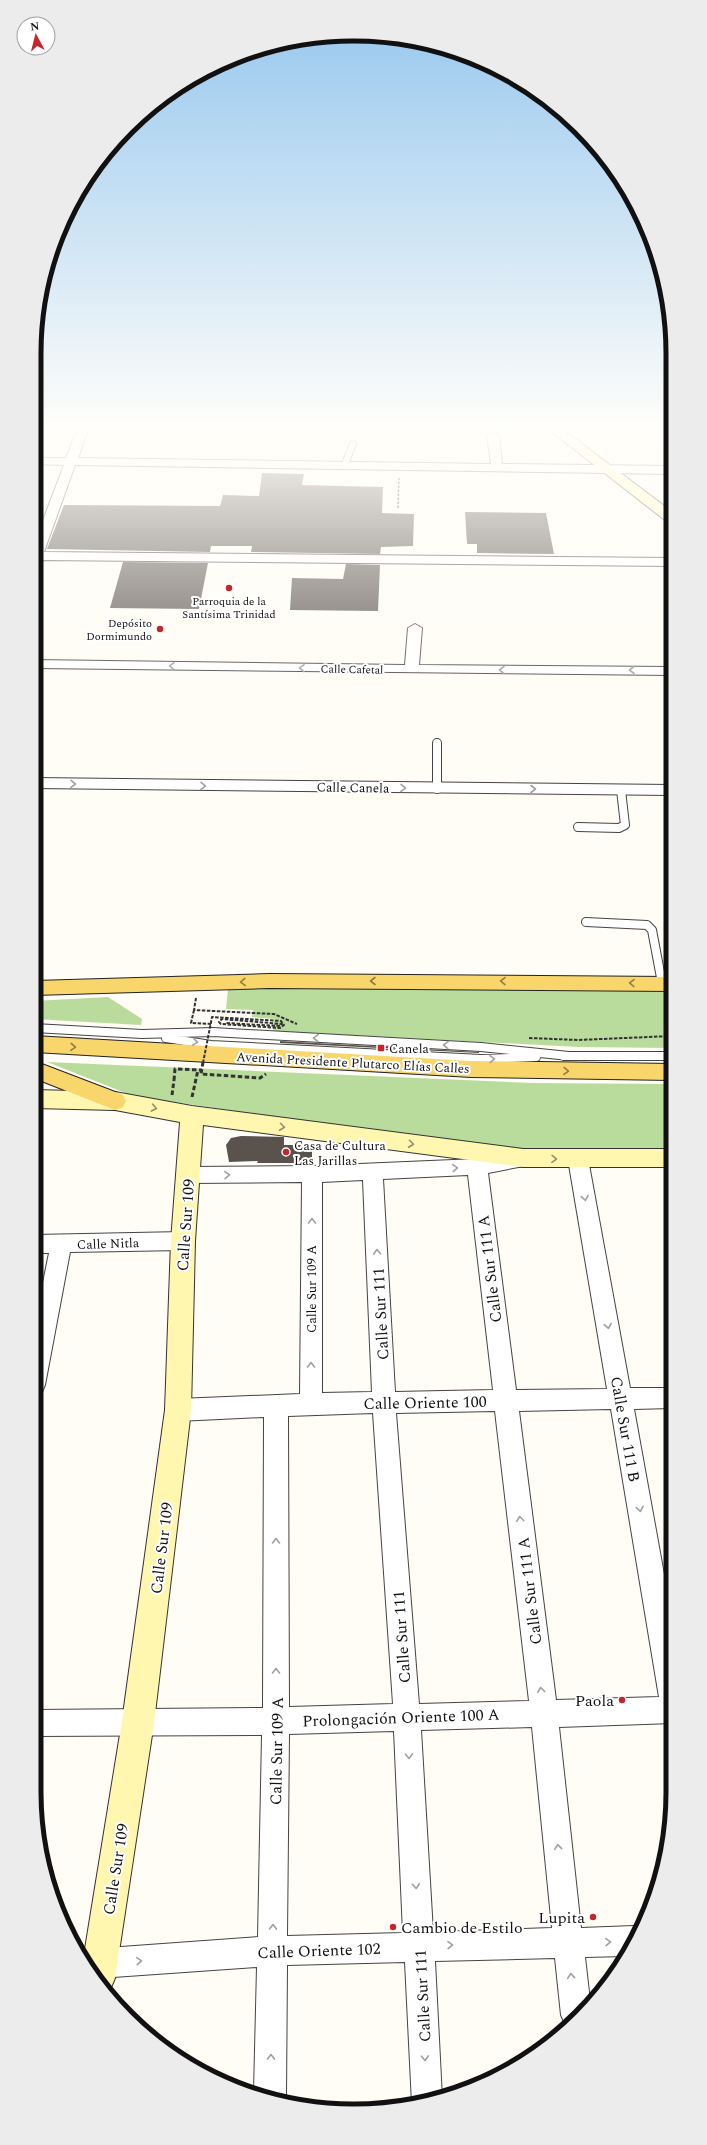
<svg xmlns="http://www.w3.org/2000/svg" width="707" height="2145" font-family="Spectral,serif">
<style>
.forest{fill:#b9dc9c}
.building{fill:#5a524d}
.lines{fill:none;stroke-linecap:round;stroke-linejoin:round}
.lane-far1-casing{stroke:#444;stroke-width:8}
.lane-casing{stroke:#444;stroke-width:10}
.street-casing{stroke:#444;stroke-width:2}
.secondary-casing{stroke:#333;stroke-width:2}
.primary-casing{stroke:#222;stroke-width:2}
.path-far2{stroke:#333;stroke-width:1.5;stroke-dasharray:2.5 1.5;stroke-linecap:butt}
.path-far1{stroke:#333;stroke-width:2;stroke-dasharray:3.5 1.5;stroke-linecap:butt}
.path{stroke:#333;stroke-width:3;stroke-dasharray:4.5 2.5;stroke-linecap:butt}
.lane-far1{stroke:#fff;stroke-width:6}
.lane{stroke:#fff;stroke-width:8}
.street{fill:#fff;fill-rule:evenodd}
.secondary{fill:#fff6b0;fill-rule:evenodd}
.primary{fill:#f9d66b;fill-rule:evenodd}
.path-bridge-far1{stroke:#333;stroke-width:2;stroke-dasharray:3.5 1.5;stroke-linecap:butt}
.path-bridge{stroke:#333;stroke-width:3;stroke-dasharray:4.5 2.5;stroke-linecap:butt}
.oneway{stroke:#a0a0a0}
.oneway2{stroke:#917d42}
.oneway3{stroke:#948f68}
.poi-dot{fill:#c4262e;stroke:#fff;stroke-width:1.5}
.labels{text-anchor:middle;stroke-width:4;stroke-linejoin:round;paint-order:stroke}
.far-poi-label{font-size:11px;fill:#111;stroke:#fff}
.far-street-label{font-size:11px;fill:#111;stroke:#fff}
.street-label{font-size:13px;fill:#111;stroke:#fff}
.poi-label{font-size:13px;fill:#111;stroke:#fff;text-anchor:start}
.near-street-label{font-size:16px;fill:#111;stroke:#fff}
.near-poi-label{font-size:16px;fill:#111;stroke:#fff;text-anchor:end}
.rim{fill:none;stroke:#111;stroke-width:5}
</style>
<rect width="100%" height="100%" fill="#fffdf5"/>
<path class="forest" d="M671,988L672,1048L578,1047L273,1031L274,1019L252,1017L253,1010L226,1009L228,989Z
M108,997L142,1019L141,1025L34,1019V1001Z
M47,1062L531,1083L672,1084V1153H520L133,1096Z"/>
<path class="building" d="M262,473L304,474L302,485L383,487L382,513L414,514L413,546L381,547L380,554L251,552L252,546H211L210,552L47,549L64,505L220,506L223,495L259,496Z
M465,512L546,513L554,554L477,553V544H467Z
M123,562L208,563L199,609L110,608Z
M346,564L380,565L378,611L290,610L292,578L343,579Z
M280,1041L479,1052V1053L280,1043Z
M241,1136L284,1137V1145H312V1163H257L258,1161L229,1162L226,1145L231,1138Z"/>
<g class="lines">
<g class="lane-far1-casing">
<path id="lane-far1" d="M344,466L353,444"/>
</g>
<g class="lane-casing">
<path id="lane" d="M437,743V789
M578,827L619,828L625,825L621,790
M586,922L647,925L652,930L662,983
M34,1028L142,1034L213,1032L481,1047L569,1056
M166,1038L211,1045L481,1059L536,1057
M563,1056H672"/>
</g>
<g class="street-casing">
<path id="street" d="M79,425H90L78,458L491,464L487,435L493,432L499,435L502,464L671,466V474L75,465L44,552L671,558V566L41,560L39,564L34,565V544L64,465L34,464V458H66Z
M415,624L422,628L419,665L671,667V675L34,668V660L405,665L408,628Z
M34,778L671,785V795L34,788Z
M522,1151L529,1153L532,1159L529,1165L488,1173L516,1390L607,1389L568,1159L571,1153L578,1151L585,1153L588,1159L630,1388H672V1408L634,1409L673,1624V1723L559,1727L581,1928L634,1926L641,1929L626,1956L585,1957L590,2001L566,2026L561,2015L555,1958L435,1961L442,2098L412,2104L405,1962L287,1965L286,2096L284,2100L254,2091L257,1967L99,1978L83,1953L93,1949L258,1937L262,1735L34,1736V1710L263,1708L264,1417L178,1421L170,1417L166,1410L170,1403L178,1399L300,1394L302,1182L188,1183L181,1181L178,1175L181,1169L188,1167L312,1166L477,1159ZM468,1175L493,1390L395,1392L383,1179ZM363,1180L372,1392L322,1393V1182ZM611,1409L659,1697L556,1700L519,1411ZM495,1411L529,1701L419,1704L396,1413ZM373,1413L393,1704L289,1707L288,1416ZM532,1727L552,1928L433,1932L421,1730ZM394,1731L403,1933L287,1936L289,1734Z
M183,1232L190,1235L194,1241L190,1247L183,1250L70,1252L45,1385L42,1392L34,1395V1327L49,1253H34V1235Z"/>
</g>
<g class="secondary-casing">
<path id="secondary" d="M543,425H557L671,511V522L666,521Z
M34,1090L115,1092L192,1106L523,1149H672V1167H523L203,1125L195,1241L191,1410L154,1722L115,1978L110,1990L107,1992L84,1955L122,1722L165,1410L171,1241L180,1122L115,1110L34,1108Z"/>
</g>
<g class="primary-casing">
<path id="primary" d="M269,974L671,977L672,991L269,988L34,995V981Z
M34,1036L471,1061L672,1064V1080L471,1077L34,1052Z
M34,1061L123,1095L126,1101L123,1107L115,1110L34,1078Z"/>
</g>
<path class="path-far2" d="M398,508L399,478"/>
<path class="path-far1" d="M196,998L194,1010L274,1014L297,1024
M529,1038L578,1040L672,1036"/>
<path class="path" d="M172,1095L174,1080
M192,1097L198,1070"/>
<use href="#lane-far1" class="lane-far1"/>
<use href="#lane" class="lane"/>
<use href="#street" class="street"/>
<use href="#secondary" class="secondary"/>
<use href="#primary" class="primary"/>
<path class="path-bridge-far1" d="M194,1010L191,1023L211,1024
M203,1063L212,1017L281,1021L284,1025L280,1028L221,1024L219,1022L222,1019L282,1024L279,1026L225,1023"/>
<path class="path-bridge" d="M203,1062L201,1074L260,1078L266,1074
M174,1080L175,1069L202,1070"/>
</g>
<defs><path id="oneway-chevron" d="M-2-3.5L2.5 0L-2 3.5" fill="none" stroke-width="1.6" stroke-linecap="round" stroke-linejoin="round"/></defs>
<g class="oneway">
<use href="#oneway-chevron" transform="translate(172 666) rotate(-179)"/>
<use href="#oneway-chevron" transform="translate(302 668) rotate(-179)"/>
<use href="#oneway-chevron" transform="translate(502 670) rotate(-180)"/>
<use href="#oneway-chevron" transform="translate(632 670) rotate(-180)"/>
<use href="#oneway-chevron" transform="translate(73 784) rotate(1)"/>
<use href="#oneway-chevron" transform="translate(203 786) rotate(1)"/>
<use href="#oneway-chevron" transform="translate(403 788) rotate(1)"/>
<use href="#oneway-chevron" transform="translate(533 789)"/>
<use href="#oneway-chevron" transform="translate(316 1038) rotate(-177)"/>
<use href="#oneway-chevron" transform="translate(195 1042) rotate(9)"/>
<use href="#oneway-chevron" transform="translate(446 1045) rotate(-177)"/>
<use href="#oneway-chevron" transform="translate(492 1059) rotate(-2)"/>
<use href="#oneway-chevron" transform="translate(455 1168) rotate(-3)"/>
<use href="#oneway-chevron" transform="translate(227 1175) rotate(-1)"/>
<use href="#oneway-chevron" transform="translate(585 1198) rotate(80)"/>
<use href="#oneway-chevron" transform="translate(312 1221) rotate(-90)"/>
<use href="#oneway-chevron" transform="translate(377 1252) rotate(-93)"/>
<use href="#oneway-chevron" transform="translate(608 1326) rotate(80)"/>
<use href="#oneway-chevron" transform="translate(311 1365) rotate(-90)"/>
<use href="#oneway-chevron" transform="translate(640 1509) rotate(80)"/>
<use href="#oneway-chevron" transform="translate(520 1519) rotate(-97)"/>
<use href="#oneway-chevron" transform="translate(276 1541) rotate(-90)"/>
<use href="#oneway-chevron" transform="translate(276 1671) rotate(-90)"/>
<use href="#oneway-chevron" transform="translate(541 1690) rotate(-97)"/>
<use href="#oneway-chevron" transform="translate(409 1756) rotate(87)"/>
<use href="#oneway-chevron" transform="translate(558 1847) rotate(-96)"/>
<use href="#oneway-chevron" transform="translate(416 1886) rotate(87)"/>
<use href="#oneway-chevron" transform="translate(273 1927) rotate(-89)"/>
<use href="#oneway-chevron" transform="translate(608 1942) rotate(-2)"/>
<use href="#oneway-chevron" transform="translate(450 1945) rotate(-1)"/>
<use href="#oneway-chevron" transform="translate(139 1961) rotate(-4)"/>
<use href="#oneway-chevron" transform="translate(571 1976) rotate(-96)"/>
<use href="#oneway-chevron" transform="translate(271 2057) rotate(-89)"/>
<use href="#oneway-chevron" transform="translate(425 2058) rotate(87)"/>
</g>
<g class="oneway2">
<use href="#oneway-chevron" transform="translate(373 981) rotate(-180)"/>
<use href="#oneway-chevron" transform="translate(503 981) rotate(-179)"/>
<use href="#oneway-chevron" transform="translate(243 982) rotate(178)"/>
<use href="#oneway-chevron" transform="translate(632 983) rotate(-179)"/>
<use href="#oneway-chevron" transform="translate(73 1047) rotate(3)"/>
<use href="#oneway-chevron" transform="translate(566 1071) rotate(1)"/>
</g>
<g class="oneway3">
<use href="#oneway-chevron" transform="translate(154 1108) rotate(11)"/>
<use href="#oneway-chevron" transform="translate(282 1127) rotate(7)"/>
<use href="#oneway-chevron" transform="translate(411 1144) rotate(7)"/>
<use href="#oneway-chevron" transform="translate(554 1159) rotate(1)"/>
</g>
<linearGradient id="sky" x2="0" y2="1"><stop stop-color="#95c6ee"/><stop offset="0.59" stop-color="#fffefa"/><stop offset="1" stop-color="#fffefa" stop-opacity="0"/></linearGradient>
<rect width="707" height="725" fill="url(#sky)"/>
<g class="poi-dot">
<circle cx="229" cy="588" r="4"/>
<circle cx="160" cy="629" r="4"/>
<rect x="377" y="1044" width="8" height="8" rx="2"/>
<circle cx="286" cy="1152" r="4"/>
<circle cx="622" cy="1700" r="4"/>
<circle cx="593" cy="1917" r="4"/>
<circle cx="393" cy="1927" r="4"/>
</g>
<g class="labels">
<g class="far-poi-label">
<text x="229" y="605">Parroquia de la<tspan x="229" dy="13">Santísima Trinidad</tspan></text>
<text x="152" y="627" text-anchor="end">Depósito<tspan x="152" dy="13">Dormimundo</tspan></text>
</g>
<g class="far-street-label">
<text transform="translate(352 669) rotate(1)" y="4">Calle Cafetal</text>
</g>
<g class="street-label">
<text transform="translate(353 787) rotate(1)" y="5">Calle Canela</text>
<text transform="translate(353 1062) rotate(3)" y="5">Avenida Presidente Plutarco Elías Calles</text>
<text transform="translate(108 1243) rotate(-2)" y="5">Calle Nitla</text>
<text transform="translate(311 1289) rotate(-90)" y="5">Calle Sur 109 A</text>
</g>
<g class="poi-label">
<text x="389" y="1053">Canela</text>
<text x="294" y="1150">Casa de Cultura<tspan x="294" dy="15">Las Jarillas</tspan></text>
</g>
<g class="near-street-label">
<text transform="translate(185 1225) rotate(-86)" y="6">Calle Sur 109</text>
<text transform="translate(489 1269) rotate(-97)" y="6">Calle Sur 111 A</text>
<text transform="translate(380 1314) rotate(-93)" y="6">Calle Sur 111</text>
<text transform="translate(425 1402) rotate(-1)" y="6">Calle Oriente 100</text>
<text transform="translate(626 1429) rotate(80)" y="6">Calle Sur 111 B</text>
<text transform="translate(161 1548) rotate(-83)" y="6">Calle Sur 109</text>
<text transform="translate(529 1591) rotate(-97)" y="6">Calle Sur 111 A</text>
<text transform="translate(401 1637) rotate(-94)" y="6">Calle Sur 111</text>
<text transform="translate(401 1717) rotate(-2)" y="6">Prolongación Oriente 100 A</text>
<text transform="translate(276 1751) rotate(-89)" y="6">Calle Sur 109 A</text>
<text transform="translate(115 1869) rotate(-81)" y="6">Calle Sur 109</text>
<text transform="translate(319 1950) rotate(-2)" y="6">Calle Oriente 102</text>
<text transform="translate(422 1996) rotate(-93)" y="6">Calle Sur 111</text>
</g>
<g class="near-poi-label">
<text x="614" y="1706">Paola</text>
<text x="585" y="1923">Lupita</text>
<text x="401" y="1933" text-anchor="start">Cambio de Estilo</text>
</g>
</g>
<path d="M0 0H707V2145H0ZM353 41H354A312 312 0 0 1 666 353V1792A312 312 0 0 1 354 2104H353A312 312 0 0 1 41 1792V353A312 312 0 0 1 353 41Z" fill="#ececec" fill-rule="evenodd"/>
<path class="rim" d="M353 41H354A312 312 0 0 1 666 353V1792A312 312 0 0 1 354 2104H353A312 312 0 0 1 41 1792V353A312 312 0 0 1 353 41Z"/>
<g transform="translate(36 36) rotate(353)"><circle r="19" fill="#ffffff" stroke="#a0a0a0"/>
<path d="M0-3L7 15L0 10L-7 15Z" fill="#c4262e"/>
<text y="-6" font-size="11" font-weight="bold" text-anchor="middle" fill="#111111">N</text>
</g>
</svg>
